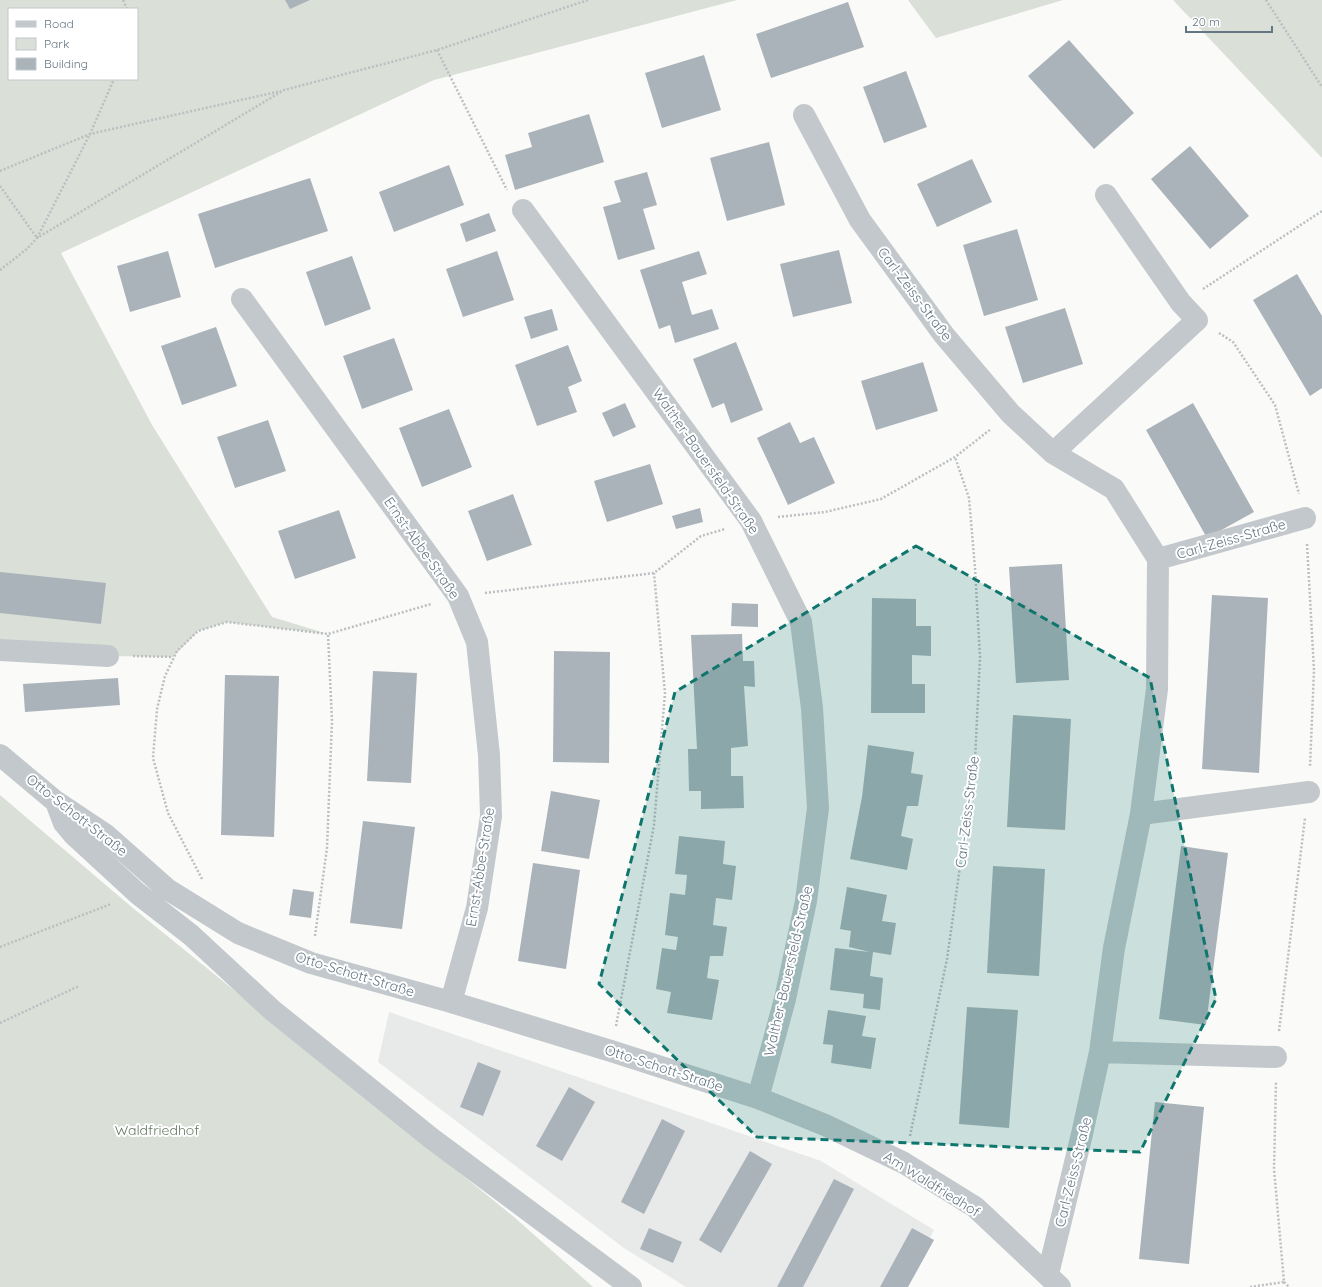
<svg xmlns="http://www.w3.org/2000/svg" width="1322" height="1287" font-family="Quicksand,sans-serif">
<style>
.built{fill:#e8e9e9}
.green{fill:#dadfd7;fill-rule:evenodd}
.building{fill:#aab3b9}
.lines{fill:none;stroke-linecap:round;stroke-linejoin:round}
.path{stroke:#bbbfc2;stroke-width:2.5;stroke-dasharray:2 2;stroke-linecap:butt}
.minor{stroke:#c3c8cc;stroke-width:22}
.marked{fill:#0f766e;fill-opacity:0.2;stroke:#0f766e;stroke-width:3;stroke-dasharray:8 5;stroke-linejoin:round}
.labels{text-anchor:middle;stroke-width:4;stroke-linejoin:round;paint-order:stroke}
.street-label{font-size:14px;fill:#657683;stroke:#fff}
.park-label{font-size:14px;fill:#687a64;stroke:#fff}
</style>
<rect width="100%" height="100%" fill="#fafaf8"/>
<path class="built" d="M389,1012L821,1161L934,1230L903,1287H686L624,1248L378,1062Z"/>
<path class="green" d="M0,0H737L434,80L61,253L152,425L272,617L328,634L227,622L198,631L173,657L108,656L0,650ZM9,9H137V79H9Z
M908,0H1063L936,38Z
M1173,0H1322V158Z
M0,795L134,909L514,1217L593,1287H0Z"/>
<path class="building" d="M285,0H310L290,9Z
M848,2L864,47L771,78L756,34Z
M1069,40L1134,113L1094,149L1028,76Z
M704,55L721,110L662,128L645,73Z
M906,71L927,127L884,143L863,87Z
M589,114L604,162L515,190L505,155L532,147L528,133Z
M769,142L785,205L727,221L710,158Z
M1190,146L1249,216L1210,249L1151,179Z
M972,159L992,202L937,227L917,184Z
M449,165L464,205L394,232L379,192Z
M647,172L657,205L643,209L655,249L618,260L603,207L621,202L614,181Z
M310,178L328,231L215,268L198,214Z
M489,213L496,231L466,242L460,224Z
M1017,229L1038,300L984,316L963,245Z
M839,250L852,303L793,317L780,264Z
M168,251L181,297L130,312L117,266Z
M497,251L514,300L463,317L446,269Z
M699,251L707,274L682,282L692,315L712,309L719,329L675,343L670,325L659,329L640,270Z
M352,256L371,309L325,326L306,272Z
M1297,274L1322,316V388L1310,396L1253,300Z
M1065,308L1083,364L1023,383L1005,327Z
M552,309L558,330L531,339L524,317Z
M216,327L237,386L182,405L161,346Z
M394,338L413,390L362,409L343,356Z
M736,342L763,410L731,423L724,403L712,408L693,359Z
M568,345L582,381L568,387L577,412L537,426L515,365Z
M923,362L938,411L876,430L861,381Z
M625,403L636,427L613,437L602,413Z
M1193,403L1254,512L1207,538L1146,430Z
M449,409L472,467L422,487L399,428Z
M268,420L286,471L235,488L217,437Z
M790,422L800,443L814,437L835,483L788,505L757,438Z
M650,464L663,504L607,522L594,481Z
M513,494L532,545L487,561L468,511Z
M700,508L703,522L676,529L672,516Z
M339,510L356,558L295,579L278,531Z
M1062,564L1069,680L1016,683L1009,567Z
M0,572L106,583L101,624L0,613Z
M1212,595L1268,598L1259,773L1202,769Z
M872,598L916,599V626H931V656L912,655V684H925V713H871Z
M732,603L758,604V627L731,626Z
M742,634L743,661H754L755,687L744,686L748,746L731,748V776H743L744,808L701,809V791H689L688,749H697L691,635Z
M554,651L610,652L609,763L553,762Z
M373,671L417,673L411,783L367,781Z
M225,675L279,676L274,837L221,835Z
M118,678L120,705L25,712L23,684Z
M1013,715L1071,719L1065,830L1007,827Z
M868,745L914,752L911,773L923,775L918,806H907L901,836L913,839L907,870L850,859L862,797Z
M551,791L600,800L589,859L541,851Z
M363,821L415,827L402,929L350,923Z
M679,836L725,841L723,864L736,866L732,900L716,898L713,925L727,927L723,956H710L707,978L719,980L712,1020L667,1013L671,992L656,989L662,948L676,950L678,937L665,935L670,893L685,895L687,875L675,874Z
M1181,846L1228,853L1206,1025L1159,1019Z
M533,863L580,870L566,969L518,961Z
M993,866L1045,869L1039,976L987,973Z
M847,887L887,895L882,921L896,923L891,955L873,952L870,976L883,978L880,1010L863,1008L864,994L830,990L835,948L870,952L849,947L851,931L840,929Z
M293,889L314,892L311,918L289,915Z
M967,1007L1018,1010L1009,1128L959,1124Z
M828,1010L866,1016L862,1036L876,1038L871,1069L831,1063L833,1045L823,1044Z
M478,1062L501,1071L483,1116L460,1107Z
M569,1087L595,1102L562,1161L536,1146Z
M1155,1102L1204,1107L1189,1264L1139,1259Z
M662,1119L685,1131L644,1214L621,1202Z
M750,1151L772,1164L721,1253L699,1240Z
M834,1179L854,1189L803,1287H777Z
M649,1228L682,1242L673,1263L640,1249Z
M912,1228L934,1240L908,1287H880Z"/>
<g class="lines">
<path class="path" d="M123,0L127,9
M1266,0L1322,87
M437,50L507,190
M0,171L90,134L281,91
M0,186L37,238L90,134L114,79
M0,270L27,249L37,238L284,90L437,50L588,0
M1203,289L1322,211
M1219,333L1233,342L1275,405L1299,494
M778,517L825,512L881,499L955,457L991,429
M1307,544L1314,670L1310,767
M485,593L654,573L701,536L725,529
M133,656L173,657
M202,879L168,813L153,758L157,709L165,676L177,651L198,631L227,622L328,634L431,604
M315,936L327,848L332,721L328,634
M0,947L111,904
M0,1023L79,986
M616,1026L654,825L665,693L654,573
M1279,1031L1305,818
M910,1136L947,959L975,760L980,657L975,568L969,498L955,457
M1284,1282L1289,1287
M1250,1287L1284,1282L1274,1169L1276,1082"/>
<path class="minor" d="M804,115L860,220L944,335L1010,413L1053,453L1114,489L1158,559L1157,689L1141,814L1114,948L1100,1052L1082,1134L1048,1274
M523,210L751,521L801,622L812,708L818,808L806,901L785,999L758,1098
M242,299L458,596L477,642L489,755L491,816L477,908L451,1002
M1053,453L1197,320L1181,303L1106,195
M1158,559L1305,518
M0,650L108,656
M0,755L55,801L106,835L167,889L238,933L311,963L451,1002L611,1051L758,1098L825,1125L904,1163L975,1207L1060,1287
M56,802L64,823L74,835L137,893L191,935L272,1010L431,1138L631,1287
M1141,814L1309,792
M1100,1052L1276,1057"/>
</g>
<path class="marked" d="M916,546L1150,678L1216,999L1140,1152L757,1137L599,984L675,692Z"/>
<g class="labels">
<g class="street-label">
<text transform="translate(915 294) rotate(53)" y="5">Carl-Zeiss-Straße</text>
<text transform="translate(706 461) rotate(55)" y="5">Walther-Bauersfeld-Straße</text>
<text transform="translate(1231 539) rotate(-16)" y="5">Carl-Zeiss-Straße</text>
<text transform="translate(422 548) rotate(55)" y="5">Ernst-Abbe-Straße</text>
<text transform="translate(967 812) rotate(-83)" y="5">Carl-Zeiss-Straße</text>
<text transform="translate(77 815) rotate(38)" y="5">Otto-Schott-Straße</text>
<text transform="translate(480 867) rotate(-81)" y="5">Ernst-Abbe-Straße</text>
<text transform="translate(788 971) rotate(-77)" y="5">Walther-Bauersfeld-Straße</text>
<text transform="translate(355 974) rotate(17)" y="5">Otto-Schott-Straße</text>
<text transform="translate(664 1068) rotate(18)" y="5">Otto-Schott-Straße</text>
<text transform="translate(1073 1172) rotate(-76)" y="5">Carl-Zeiss-Straße</text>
<text transform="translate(932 1184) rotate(32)" y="5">Am Waldfriedhof</text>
</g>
<g class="park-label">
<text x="157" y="1135">Waldfriedhof</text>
</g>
</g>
<rect x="8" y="8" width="130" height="72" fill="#ffffff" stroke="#c1c8cd"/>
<rect x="16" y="21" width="20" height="6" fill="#c3c8cc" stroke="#c1c8cd"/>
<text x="44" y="28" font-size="12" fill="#657683">Road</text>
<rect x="16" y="38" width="20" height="12" fill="#dadfd7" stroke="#c1c8cd"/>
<text x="44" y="48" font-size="12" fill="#657683">Park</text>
<rect x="16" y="58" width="20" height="12" fill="#aab3b9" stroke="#c1c8cd"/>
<text x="44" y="68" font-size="12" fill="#657683">Building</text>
<path d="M1186 26v6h86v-6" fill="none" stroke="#657683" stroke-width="2"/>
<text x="1192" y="26" font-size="12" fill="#657683" stroke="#ffffff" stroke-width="3" paint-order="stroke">20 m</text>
</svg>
